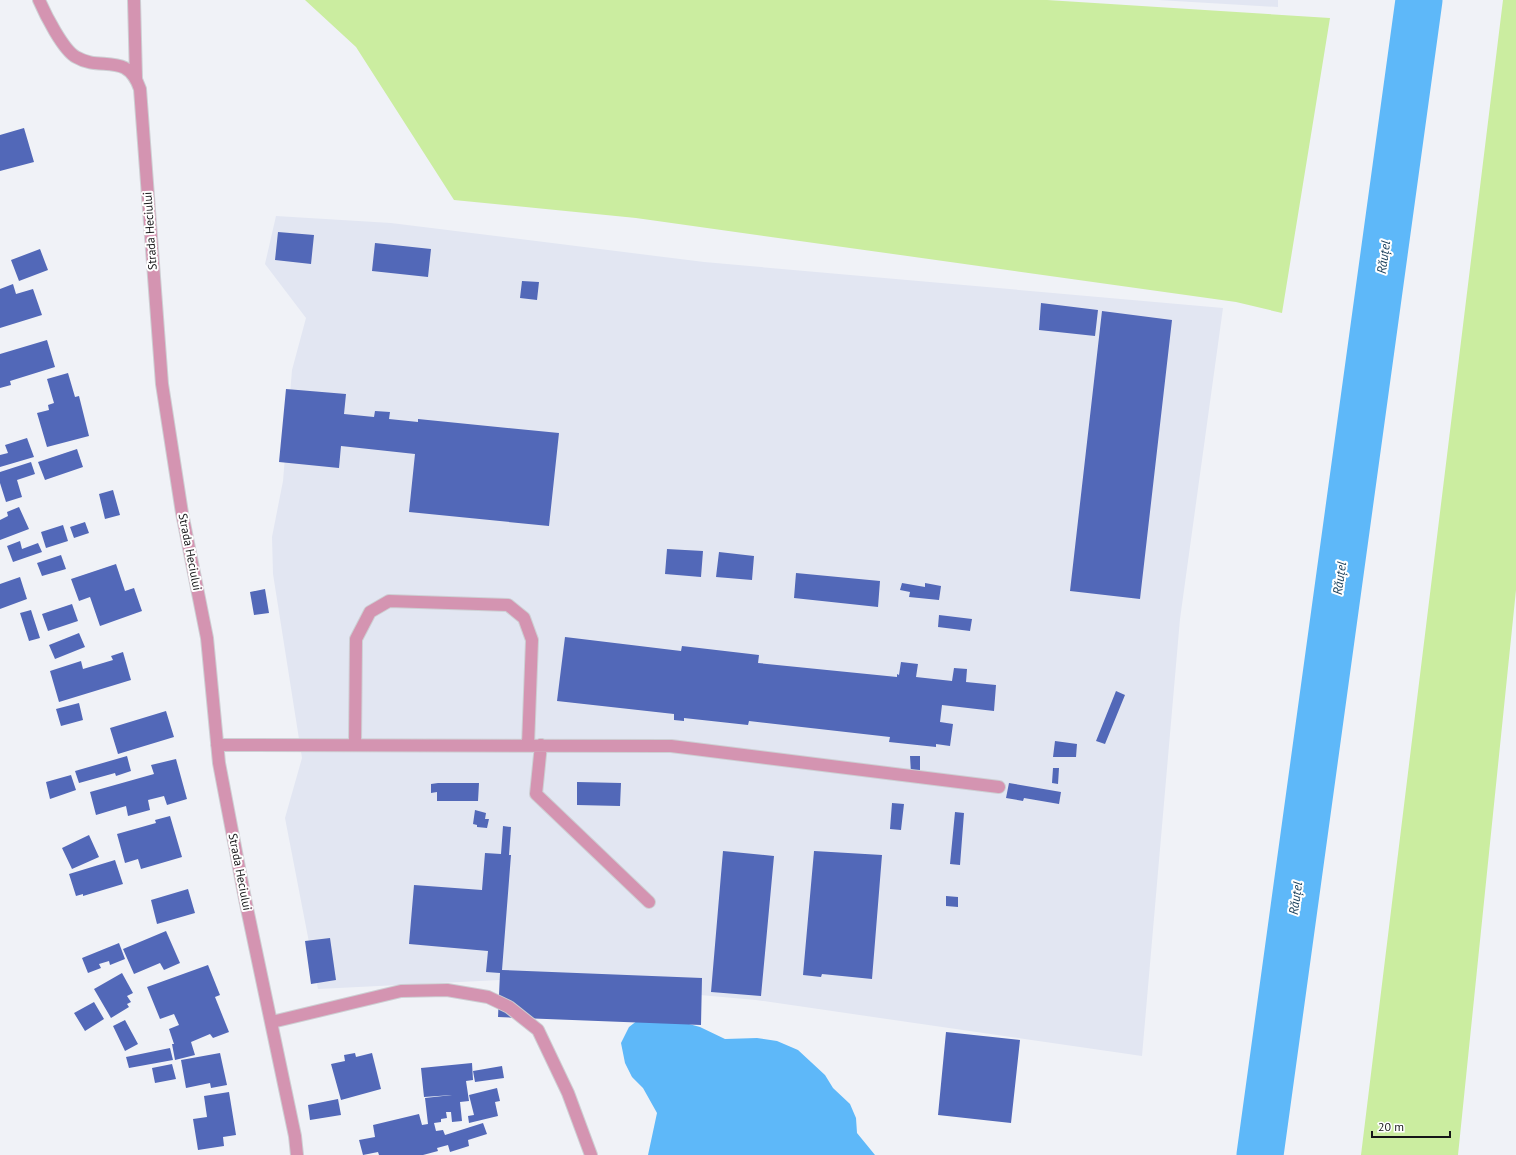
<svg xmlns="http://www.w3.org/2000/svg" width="1516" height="1155" font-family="'PT Sans',sans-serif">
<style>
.built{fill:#e2e6f2}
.green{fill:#cbeda0}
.water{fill:#5eb8f9}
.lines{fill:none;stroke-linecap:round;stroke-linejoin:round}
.river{stroke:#5eb8f9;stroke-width:47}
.building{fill:#5268b8}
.minor-casing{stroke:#cdcfd3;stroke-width:14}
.minor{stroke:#d494b1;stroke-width:12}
.labels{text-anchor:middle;stroke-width:4;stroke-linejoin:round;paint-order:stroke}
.street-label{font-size:12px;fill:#161618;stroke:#fff}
.water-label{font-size:13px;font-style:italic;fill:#1e435e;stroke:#fff}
</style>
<rect width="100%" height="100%" fill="#f0f2f7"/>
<path class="built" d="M1158,0H1278V7Z
M276,216L391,223L704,262L1223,308L1180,619L1142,1056L756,1000L521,979L318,989L285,818L302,758L273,574L272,537L283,481L292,370L306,318L265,264Z"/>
<path class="green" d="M305,0H1047L1330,18L1282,313L1236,302L636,218L454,200L356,47Z
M1503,0H1516V590L1458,1155H1361Z"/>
<path class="water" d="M642,1017L689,1024L700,1027L725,1039L757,1038L777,1041L798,1050L825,1075L833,1088L850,1104L856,1118L857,1133L875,1155H648L657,1113L643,1088L632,1077L625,1063L621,1043L629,1027Z"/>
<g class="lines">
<path class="river" d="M1260,1155L1419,0"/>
</g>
<path class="building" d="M24,128L34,162L0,171V135Z
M278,232L314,235L311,264L275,260Z
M375,243L431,249L428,277L372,271Z
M40,249L48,270L19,281L11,260Z
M522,281L539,282L537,300L520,298Z
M13,284L16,294L33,289L42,315L0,328V289Z
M1041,303L1098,310L1095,336L1039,330Z
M1102,311L1172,320L1140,599L1070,591Z
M47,340L55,367L10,381L11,385L0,388V354Z
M68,373L75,397L79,396L89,436L47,447L37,413L49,410L48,405L54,403L47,379Z
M286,389L346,394L344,414L374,417L375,411L390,412L389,419L418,422V419L559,433L549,526L409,512L415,454L341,446L339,468L279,462Z
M27,438L34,457L0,467V455L8,453L5,445Z
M77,449L83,467L45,480L38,462Z
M31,462L35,474L17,480L22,497L6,502L0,483V472Z
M113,490L120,515L105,519L99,494Z
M19,507L29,529L0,540V520L8,516L7,512Z
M85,522L89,533L74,538L70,527Z
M63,525L68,541L46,548L41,532Z
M20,541L22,549L38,543L42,552L13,562L7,546Z
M667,549L703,551L701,577L665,574Z
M719,552L754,556L752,580L716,577Z
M61,555L66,569L42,576L37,563Z
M116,564L125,591L134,588L142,611L100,626L90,597L79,601L71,579Z
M796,573L880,581L878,607L794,598Z
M20,577L27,599L0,609V584Z
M902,583L925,587V583L941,586L939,600L909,597L910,592L900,590Z
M265,589L269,613L254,615L250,592Z
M72,604L78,621L48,631L42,614Z
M31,610L40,638L29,641L20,613Z
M939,615L972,619L970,631L938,627Z
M79,633L85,647L55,659L49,645Z
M565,637L681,651L682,646L759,655L758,663L897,677V674L899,675L901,662L918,664L916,677L952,681L954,668L967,669L966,682L996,685L994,711L942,705L940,722L953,724L950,746L936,744V747L889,742L890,737L749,721L748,725L684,718V721L674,720V714L557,701Z
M123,652L131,680L59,702L50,671L81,661L83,669L113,660L111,656Z
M1116,691L1125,695L1105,744L1096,741Z
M79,703L83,720L61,726L56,709Z
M166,711L174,737L118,754L110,728Z
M1055,741L1077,744L1076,757H1053Z
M127,756L131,771L116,776L115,773L79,783L75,771Z
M910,756H920V773H911Z
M176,759L187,799L167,805L164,796L148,800L150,810L128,816L126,806L96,815L90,792L154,774L151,765Z
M1053,768H1059L1058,784L1052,783Z
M71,775L76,790L50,799L46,782Z
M577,782L621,783L620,806L577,805Z
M438,783H479L478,801H437V792L431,793V784Z
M1009,783L1061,792L1059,804L1024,798L1023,801L1006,798Z
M892,803L904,804L901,830L890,829Z
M475,810L486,813L485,819H489L487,828L477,827V825L473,824Z
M955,812L964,813L960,865L950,864Z
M170,816L182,857L141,869L138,859L125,863L117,834L156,823L155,820Z
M503,826L511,827L509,855H511L502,970L702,978L701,1025L498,1017L500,973L486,972L488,951L409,944L414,885L482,890L485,853L501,854Z
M89,835L99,857L72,869L62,848Z
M723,851L774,856L761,996L711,992Z
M814,851L882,855L872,979L822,974L821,977L803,975Z
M115,860L123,884L83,896V894L76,896L69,874Z
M188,889L195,913L157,924L151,900Z
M946,896L958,897V907L946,906Z
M166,931L180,963L164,970L160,963L134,974L123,949Z
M330,938L336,980L311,984L305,941Z
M119,943L125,959L110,965L109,961L99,964L101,968L88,973L82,958Z
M208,965L220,995L215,997L229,1032L213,1038L210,1034L191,1042L195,1055L175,1060L172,1044H174L169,1029L179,1025L174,1014L160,1019L147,987Z
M122,973L133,993L127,996L131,1002L127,1004L129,1007L111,1018L94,989Z
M94,1002L104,1019L85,1031L74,1013Z
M125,1020L138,1044L125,1051L113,1026Z
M946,1032L1020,1040L1011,1123L938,1115Z
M170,1048L173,1060L129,1068L126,1057Z
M220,1053L227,1085L211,1088L210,1083L186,1088L181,1060Z
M355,1053L356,1057L372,1053L381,1089L341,1100L331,1064L345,1061L344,1055Z
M472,1063L473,1080L466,1081L469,1101L460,1102L462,1121L452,1122L451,1112H446L447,1118L441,1119V1122L434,1123L436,1131L443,1130L445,1135L483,1123L487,1134L468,1140L469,1146L450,1152L448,1145L437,1148L438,1151L423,1155H379L378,1152L363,1155L359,1140L375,1137L373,1125L419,1114L422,1125L428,1124L425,1098L452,1095L424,1097L421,1068Z
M172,1064L176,1079L155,1083L152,1068Z
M502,1066L504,1078L475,1082L473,1071Z
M497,1088L500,1101L495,1102L498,1116L469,1123L468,1116L474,1115L469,1095Z
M229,1092L236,1135L223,1137L224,1146L198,1150L193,1119L207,1117L204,1096Z
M338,1099L341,1115L310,1120L308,1105Z"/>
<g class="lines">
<g class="minor-casing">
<path id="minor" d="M39,0C45,14 63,50 76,57C101,72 127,51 140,89L162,384L182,513L207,638L219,763L245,899L295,1136L297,1155
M134,0L136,78
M217,745L671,746L999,787
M355,745L356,639L370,612L389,601L508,605L524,618L532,640L528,745
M541,745L536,794L649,902
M272,1022L401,991L447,990L488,997L509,1007L538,1030L568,1093L591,1155"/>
</g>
<use href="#minor" class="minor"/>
</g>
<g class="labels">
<g class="street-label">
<text transform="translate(150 231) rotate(-94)" y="4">Strada Heciului</text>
<text transform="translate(190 552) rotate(79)" y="4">Strada Heciului</text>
<text transform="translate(240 872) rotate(79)" y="4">Strada Heciului</text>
</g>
<g class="water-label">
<text transform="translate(1383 257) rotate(-82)" y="5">Răuțel</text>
<text transform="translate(1339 578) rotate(-82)" y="5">Răuțel</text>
<text transform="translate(1295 898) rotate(-82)" y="5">Răuțel</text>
</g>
</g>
<path d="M1372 1131v6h78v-6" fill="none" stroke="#161618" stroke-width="2"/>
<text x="1378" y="1131" font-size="12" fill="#161618" stroke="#ffffff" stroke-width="3" paint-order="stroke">20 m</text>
</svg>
